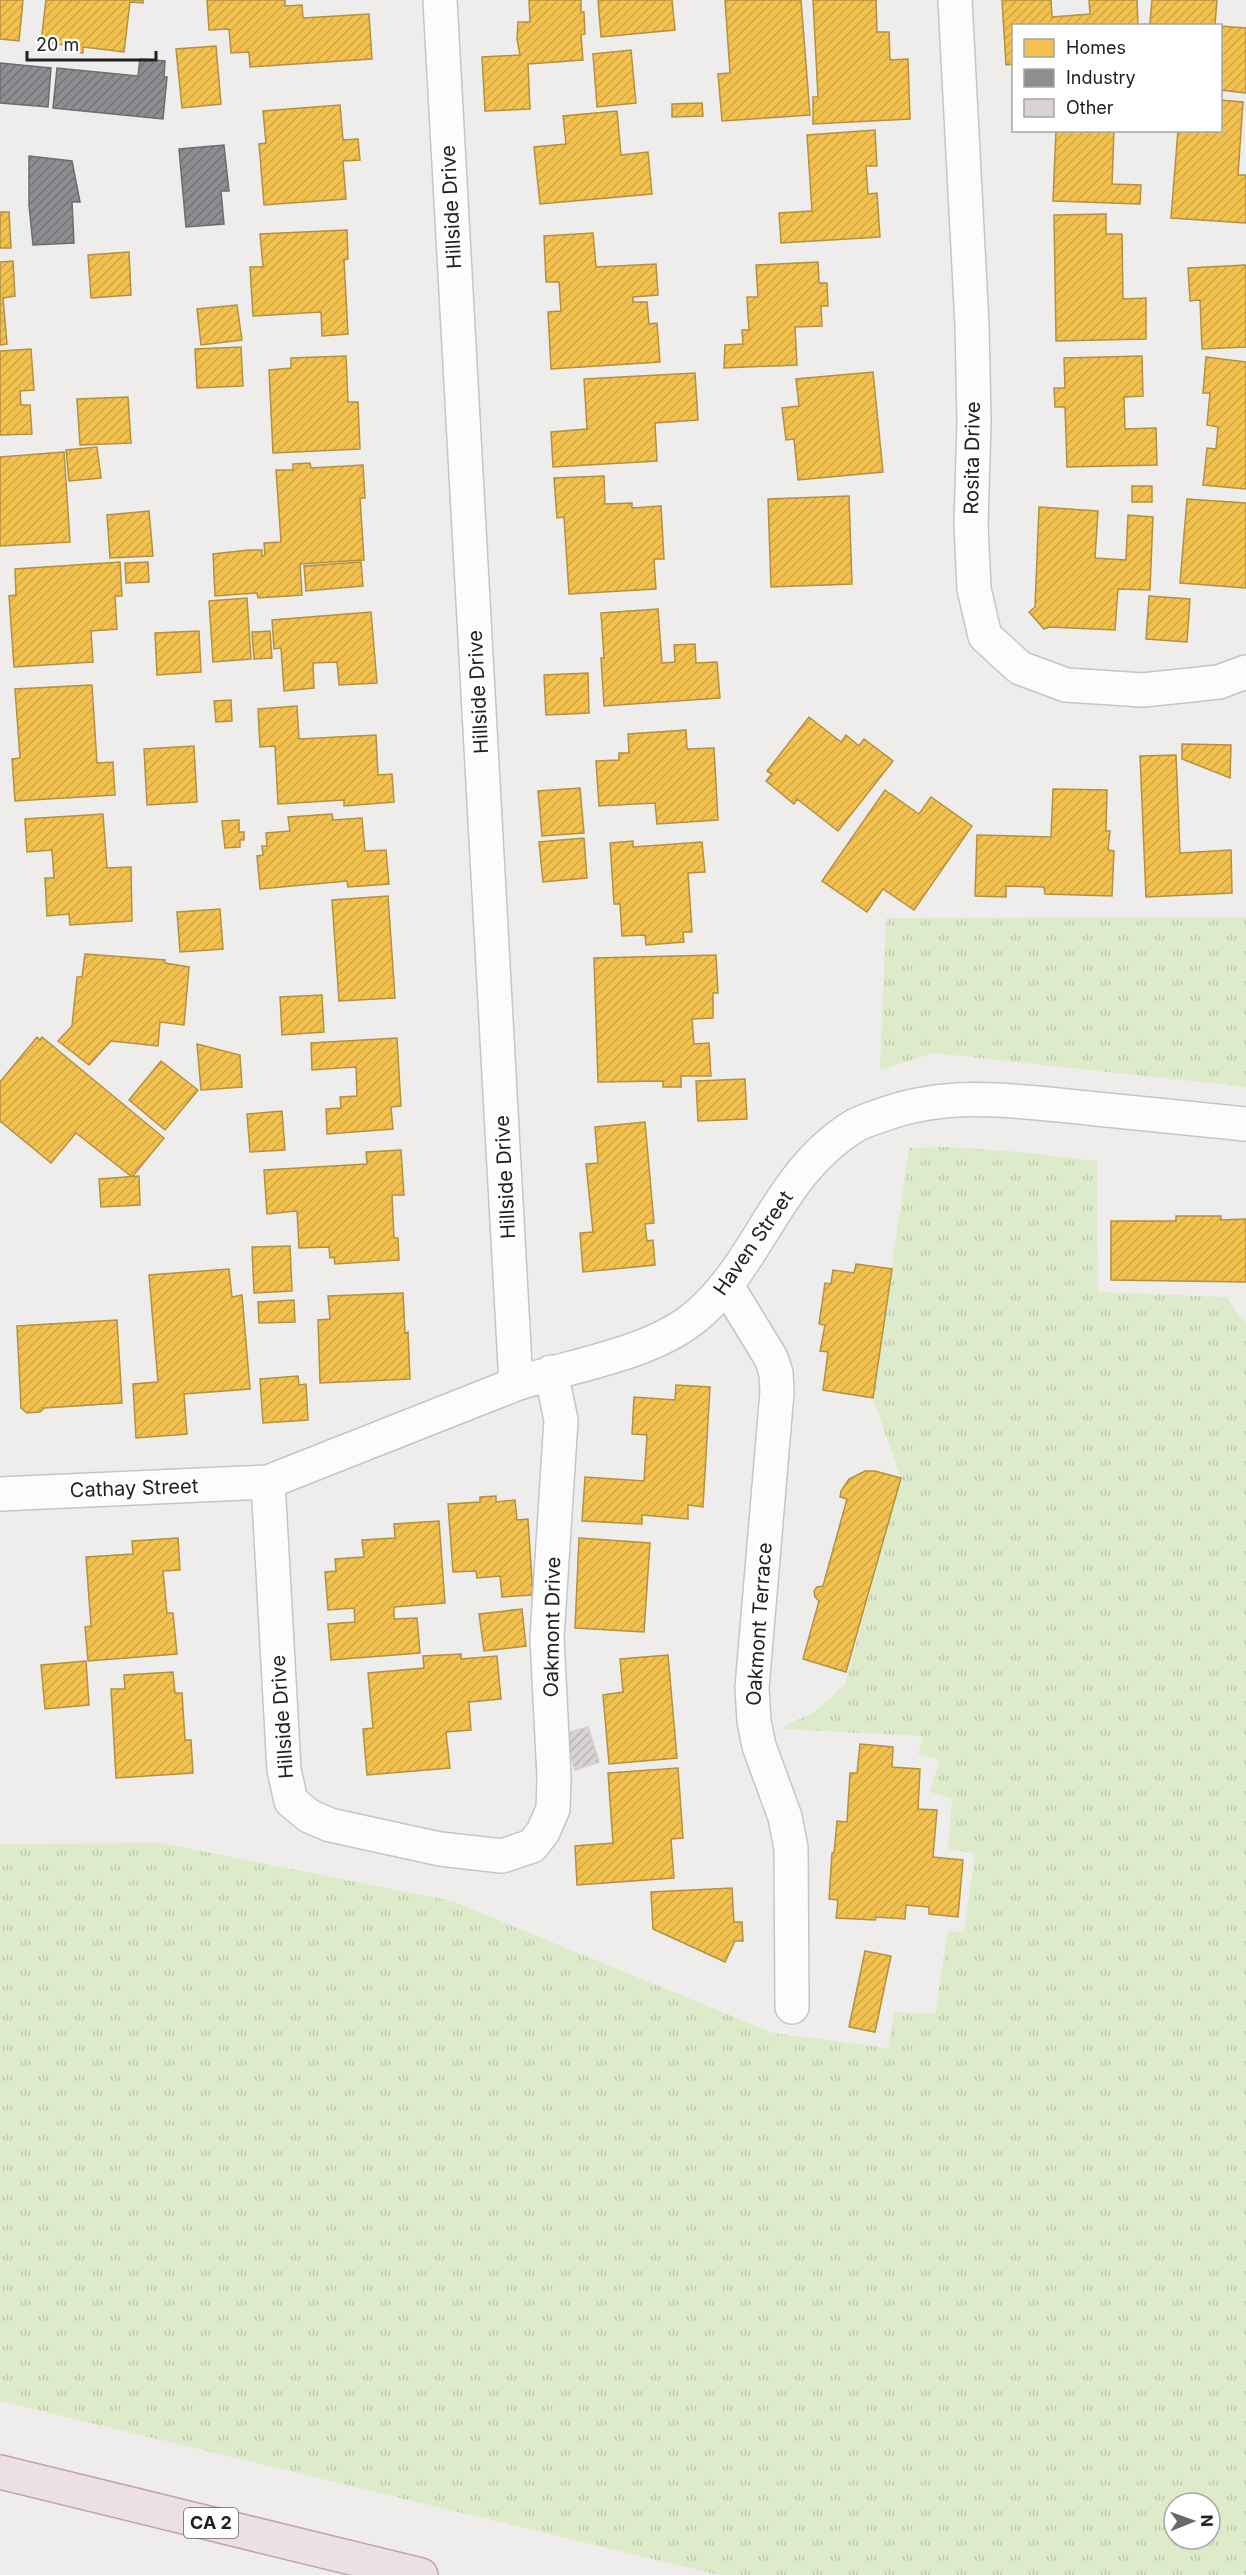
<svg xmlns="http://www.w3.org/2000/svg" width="1246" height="2575" font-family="Inter,sans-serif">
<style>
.grass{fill:url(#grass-tufts);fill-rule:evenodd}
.homes{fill:url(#homes-hatch);stroke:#b39140;stroke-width:1.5}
.industry{fill:url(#industry-hatch);stroke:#6d6d70;stroke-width:1.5}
.building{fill:url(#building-hatch);stroke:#d2cfcc;stroke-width:1.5}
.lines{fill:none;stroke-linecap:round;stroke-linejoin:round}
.minor-casing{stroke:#c6c5c4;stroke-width:36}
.motorway-casing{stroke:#c4a2af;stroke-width:36}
.minor{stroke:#fdfcfc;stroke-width:33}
.motorway{stroke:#ebe1e3;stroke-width:33}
.labels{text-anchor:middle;stroke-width:6;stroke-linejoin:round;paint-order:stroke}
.shield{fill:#fff;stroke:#646464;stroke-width:1.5}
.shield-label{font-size:18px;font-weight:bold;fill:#212121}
.street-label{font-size:20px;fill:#212121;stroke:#fff}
</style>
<defs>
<pattern id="grass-tufts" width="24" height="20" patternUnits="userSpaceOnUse" patternTransform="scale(1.5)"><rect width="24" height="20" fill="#deebcb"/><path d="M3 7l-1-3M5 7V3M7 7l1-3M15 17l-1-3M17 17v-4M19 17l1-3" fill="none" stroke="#bec9ae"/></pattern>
<pattern id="homes-hatch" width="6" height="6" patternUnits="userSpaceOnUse" patternTransform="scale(1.5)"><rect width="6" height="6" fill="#f2c14e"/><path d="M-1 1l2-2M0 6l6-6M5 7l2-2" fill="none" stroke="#cfa644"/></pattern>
<pattern id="industry-hatch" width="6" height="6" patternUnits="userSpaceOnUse" patternTransform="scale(1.5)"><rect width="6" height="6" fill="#8d8d92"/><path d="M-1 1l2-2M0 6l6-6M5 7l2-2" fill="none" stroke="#737377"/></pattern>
<pattern id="building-hatch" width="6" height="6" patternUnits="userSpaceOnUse" patternTransform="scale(1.5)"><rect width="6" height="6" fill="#d6d3d2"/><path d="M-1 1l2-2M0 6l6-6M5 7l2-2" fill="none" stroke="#b7b5b4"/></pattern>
</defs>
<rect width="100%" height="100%" fill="#efedeb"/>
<path class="grass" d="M1246,917V1087L934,1053L880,1070L886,918Z
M946,1147L1020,1152L1097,1161L1098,1292L1226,1297L1246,1324V2575H719L0,2401V1844L161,1843L452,1901L773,2033L888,2048L894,2012L935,2014L948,1931L964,1932L975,1853L948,1849L952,1799L930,1792L939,1760L918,1754L923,1736L780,1729L814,1712L845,1685L901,1478L873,1398L909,1148ZM1174,2503H1210V2539H1174Z"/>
<path class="homes" d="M0,0H23L19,41L0,39Z
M46,0H143V3L130,2L124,52L83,47V53L63,51L64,45L41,42Z
M207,0H285V6L302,5L303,18L369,14L372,59L250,67L249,52L231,53L229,29L209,30Z
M529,0H581V12H584L585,34L581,35L583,60L528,64L530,109L485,111L482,57L520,55L517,39L518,22H530Z
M598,0H672L675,30L601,37Z
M725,0H801L810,115L722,121L718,74L730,73Z
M813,0H876L877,32H889L890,60L908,59L910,119L813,124V97H818Z
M1002,0H1051L1052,17L1090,14L1089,0H1137L1138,26H1014V64L1006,65Z
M1152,0H1217L1215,25L1218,26H1158L1150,23Z
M1220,26L1246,28V93L1220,90Z
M216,46L221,104L182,108L176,49Z
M631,50L636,103L597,107L593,54Z
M1220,100L1243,102L1238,175H1246V223L1171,218L1178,130H1220Z
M702,103L703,116L672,117V104Z
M340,105L343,140L358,139L360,160L343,161L346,199L264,205L259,144L266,143L263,111Z
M617,111L621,155L648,152L652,194L540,204L534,147L566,144L563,116Z
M875,130L877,166H866L868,194L877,193L880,237L781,243L779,213L812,211L807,135Z
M1056,130H1114L1112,184L1141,185L1140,204L1053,201Z
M0,212H9L11,248H0Z
M1106,214V234H1122L1123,299L1146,298V339L1056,341L1054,215Z
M347,230L348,259L344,260L348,334L322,336L321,312L253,316L250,267H263L260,234Z
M593,233L596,267L656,264L658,295L633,297V302H647L649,324L657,323L660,362L551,369L548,312L561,311L559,282H546L544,236Z
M129,252L131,295L91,298L88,255Z
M13,261L15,296L3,298L7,344L0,345V262Z
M818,262L819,283H827L828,306H821L822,326L795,327L797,365L724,368L725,345L743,344L742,330H749L747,297H758L756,265Z
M1246,265V347L1202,349L1200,300L1190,301L1188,268Z
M237,305L242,340L201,345L197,309Z
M241,347L243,386L197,388L195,349Z
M31,349L34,390L20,391L21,405H30L32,434L0,435V351Z
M346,356L348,402H358L360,449L273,453L269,370L291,368V358Z
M1142,356L1143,396L1124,397L1125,429L1156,428L1157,465L1067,467L1065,407H1055L1054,388H1065L1064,358Z
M1206,357L1246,362V489L1203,485L1207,448L1216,449L1218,427L1207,425L1210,393H1203Z
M873,372L883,472L798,480L794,439L786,440L782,408L799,406L796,379Z
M695,373L698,420L655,423L657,461L553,467L551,432L587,429L584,379Z
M128,397L131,443L80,445L77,399Z
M97,447L101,478L69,481L66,450Z
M64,452L70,542L0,546V457Z
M310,463L311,468L363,465L365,498H360L364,560L300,564L302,595L258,598L257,593L215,596L213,554L249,550H262V556L265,555L264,543L281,542L276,470H293V464Z
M604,476L605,504L632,503V508L661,506L664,559H654L656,589L569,594L564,517L557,518L554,478Z
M1132,486H1152V502H1132Z
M849,496L852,584L771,587L768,499Z
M1187,499L1246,503V588L1180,583Z
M1039,507L1098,511L1095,558L1126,560L1128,515L1153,517L1150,590L1118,589L1115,630L1049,627L1044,629L1029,612L1035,607Z
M149,511L153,556L110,558L107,515Z
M120,562L122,596H115L117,629L91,631L93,662L14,667L9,596L16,595L15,569Z
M148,562L149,582L126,583L125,563Z
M361,562L363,586L306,591L304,566Z
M1149,596L1190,599L1187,642L1146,639Z
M247,598L251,659L213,662L209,601Z
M658,609L662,663L675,662L674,645L695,644L696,663L717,662L720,698L604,706L601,658H604L601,613Z
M371,612L377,683L339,685L337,662L313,663L314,688L284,691L281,648L274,649L272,620Z
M199,631L201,672L157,675L155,633Z
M270,631L272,658L254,659L252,632Z
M588,673L589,713L546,715L544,675Z
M92,685L97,763L113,762L115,795L15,801L12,759L20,758L15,689Z
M231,700L232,721L216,722L214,701Z
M297,706L299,739L376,735L378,775L392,774L394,802L344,806V800L278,804L275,746L260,747L258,709Z
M809,717L841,742L846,735L859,746L864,739L893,761L838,831L797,799L794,804L766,781L772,774L767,771Z
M686,730L687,749L714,748L718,820L657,824L655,803L599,806L596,761L619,760V753H629L628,734Z
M1182,744L1231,745L1230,778L1182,759Z
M194,746L197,802L147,805L144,749Z
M1176,755L1180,853L1231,850L1232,893L1146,897L1140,756Z
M580,788L584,833L542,836L538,791Z
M1053,789L1107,790L1106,831H1110L1108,850L1114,851L1112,896L1045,894L1044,887L1006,886V897L975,896L977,835L1051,837Z
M885,790L919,814L931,797L972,826L914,910L883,889L867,912L822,881Z
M103,814L107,868L131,867L132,921L70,925L69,914L47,916L45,878H54L52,850L27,852L25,819Z
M332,814L333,820L362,818L365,851L386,850L389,884L348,887L347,881L260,889L257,856L263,855L262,846H267L266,833L290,831L288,817Z
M239,820V832H244V840H240V847L225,848L222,821Z
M584,838L587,878L543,882L539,842Z
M633,841V847L702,842L705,872L688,873L692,932H683L684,942L646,945L645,935L622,936L620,904H614L610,843Z
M388,896L395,998L339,1001L332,900Z
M220,909L223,949L180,952L177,912Z
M85,954L165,960V963L189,967L184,1025L160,1022L158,1046L111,1041L89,1065L58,1041L72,1026L77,977H82Z
M716,955L718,993H713V1018L692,1019L694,1044L709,1043L711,1076H681V1087H663V1081L598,1082L594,958Z
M322,995L324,1032L282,1035L280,997Z
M37,1037L40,1040L42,1037L164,1138L132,1177L76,1133L51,1163L0,1121V1082Z
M397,1038L401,1106L391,1107L393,1129L327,1134L326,1109L341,1108L340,1097L357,1096L356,1067L312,1070L311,1043Z
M197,1044L240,1055L242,1087L201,1090Z
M161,1061L198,1090L165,1130L129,1100Z
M745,1079L747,1119L698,1121L696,1081Z
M282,1111L285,1150L250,1152L247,1114Z
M645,1122L654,1223L645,1224L647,1241L653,1240L655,1265L583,1272L580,1233L593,1232L586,1164L598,1163L595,1127Z
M401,1150L404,1195H392L394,1238H398L399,1260L335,1264L334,1257L330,1258L329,1247L299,1248L297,1211L267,1214L264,1170L367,1164L366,1152Z
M139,1176L140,1205L101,1207L99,1179Z
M1176,1216H1221V1220L1246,1219V1282L1111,1280V1221H1176Z
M290,1246L292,1291L254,1293L252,1247Z
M856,1264L892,1269L873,1398L823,1390L828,1352L820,1351L825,1325L819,1324L825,1283L831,1284L833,1270L854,1273Z
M229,1269L232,1297L242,1295L250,1389L184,1394L187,1434L136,1438L133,1384L158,1382L149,1275Z
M403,1293L405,1333L408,1332L410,1379L320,1383L318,1320L330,1319L328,1296Z
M294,1300L295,1322L259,1323L258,1302Z
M117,1320L122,1403L44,1408L40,1412L27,1413L21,1408L17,1326Z
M298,1376L299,1385L306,1384L308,1420L263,1423L260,1379Z
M676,1385L710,1387L703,1507L688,1505V1519L642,1515V1524L582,1521L585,1477L644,1481L647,1435L632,1434L634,1397L675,1400Z
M865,1471H875L901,1478L846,1672L803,1659L819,1601L815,1597L814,1591L817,1587L823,1586L847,1499L840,1497L841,1491L849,1479Z
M496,1496V1502L515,1500L517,1520L528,1519L533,1595L502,1597L500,1576L477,1578L476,1571L453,1572L448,1504L480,1502V1497Z
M439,1521L445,1603L394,1607V1619L417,1618L420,1653L331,1660L328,1624L355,1622L354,1608L328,1610L325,1572L336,1571L335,1559L364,1557L362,1540L395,1538L394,1524Z
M178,1538L180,1570L163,1571L167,1613H173L177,1654L88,1661L85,1627L91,1626L86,1557L133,1554L132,1541Z
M579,1538L650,1543L644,1632L575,1628Z
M522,1609L526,1646L484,1651L479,1614Z
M461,1654V1659L497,1656L501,1699L469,1702L471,1730L446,1732L450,1768L367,1775L363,1729L373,1728L368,1673L424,1668L423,1656Z
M668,1655L677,1758L609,1764L603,1695L623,1692L620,1659Z
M86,1661L89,1705L45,1709L41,1665Z
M173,1672L175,1693H182L185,1740H191L193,1773L116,1778L111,1689H125L124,1675Z
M860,1744L893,1747L892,1767L920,1769L918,1809L937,1810L933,1857L963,1860L958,1917L929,1914V1907L906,1905L905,1919L876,1917L875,1920L836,1918L838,1900L829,1899L832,1853H834L837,1821L847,1822L850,1773H857Z
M678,1768L683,1838L671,1839L674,1878L577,1885L575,1846L613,1843L608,1773Z
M732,1888L734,1922H742L743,1941H735L725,1962L653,1929L651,1892Z
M865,1951L891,1956L875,2032L849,2027Z"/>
<path class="industry" d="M140,59L165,61L164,77H167L163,119L53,108L57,68L138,76Z
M0,63L51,68L48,107L0,103Z
M224,145L229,191H221L224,224L186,227L179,149Z
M29,156L72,161L80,202H72L74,243L33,245L29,205Z"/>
<path class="building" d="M588,1727L599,1762L575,1770L564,1734Z"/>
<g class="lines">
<g class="minor-casing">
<path id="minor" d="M440,0L516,1384
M955,0L972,325L974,422L971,525L974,589L985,636L1020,668L1066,685L1143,690L1219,682L1246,672
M727,1286L771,1358L776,1373L777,1392L752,1688L754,1721L759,1746L785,1817L791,1848L792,2007
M268,1482L284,1770L291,1801L309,1816L330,1825L440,1849L502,1856L532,1846L543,1832L553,1809L554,1777L547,1638L561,1420L551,1372
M0,1494L268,1482L516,1384C574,1364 656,1354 701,1312C762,1257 779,1171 856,1125C864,1121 873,1118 882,1115C952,1089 1024,1102 1097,1109C1147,1114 1196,1119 1246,1124"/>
</g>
<g class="motorway-casing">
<path id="motorway" d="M0,2472L421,2575"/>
</g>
<use href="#minor" class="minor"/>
<use href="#motorway" class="motorway"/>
</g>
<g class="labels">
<rect class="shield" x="184" y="2508" width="54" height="30" rx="4.5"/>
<g class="shield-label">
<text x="211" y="2529">CA 2</text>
</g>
<g class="street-label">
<text transform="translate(451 207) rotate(-93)" y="7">Hillside Drive</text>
<text transform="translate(972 458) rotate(-89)" y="7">Rosita Drive</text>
<text transform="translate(478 692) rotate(-93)" y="7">Hillside Drive</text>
<text transform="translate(505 1177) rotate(-93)" y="7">Hillside Drive</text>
<text transform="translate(753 1243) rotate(-55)" y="7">Haven Street</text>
<text transform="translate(134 1488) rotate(-2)" y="7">Cathay Street</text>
<text transform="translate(759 1624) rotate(-86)" y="7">Oakmont Terrace</text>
<text transform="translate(552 1627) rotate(-89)" y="7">Oakmont Drive</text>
<text transform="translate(282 1717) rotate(-94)" y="7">Hillside Drive</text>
</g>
</g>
<rect x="1012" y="24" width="210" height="108" fill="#ffffff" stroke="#a6a6a6" stroke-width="1.5"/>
<rect x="1024" y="39" width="30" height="18" fill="#f2c14e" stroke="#a6a6a6" stroke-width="1.5"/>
<text x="1066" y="54" font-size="18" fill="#212121">Homes</text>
<rect x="1024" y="69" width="30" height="18" fill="#8d8d92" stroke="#a6a6a6" stroke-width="1.5"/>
<text x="1066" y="84" font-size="18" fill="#212121">Industry</text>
<rect x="1024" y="99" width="30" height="18" fill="#d6d3d2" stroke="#a6a6a6" stroke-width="1.5"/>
<text x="1066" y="114" font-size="18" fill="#212121">Other</text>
<g transform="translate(1192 2521) rotate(89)"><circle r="28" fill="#ffffff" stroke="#a6a6a6" stroke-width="1.5"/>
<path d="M0-4.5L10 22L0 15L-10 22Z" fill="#696868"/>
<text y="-9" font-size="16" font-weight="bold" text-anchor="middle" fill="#212121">N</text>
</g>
<path d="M27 51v9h129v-9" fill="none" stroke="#212121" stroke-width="3"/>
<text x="36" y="51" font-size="18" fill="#212121" stroke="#ffffff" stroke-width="4.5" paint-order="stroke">20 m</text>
</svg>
